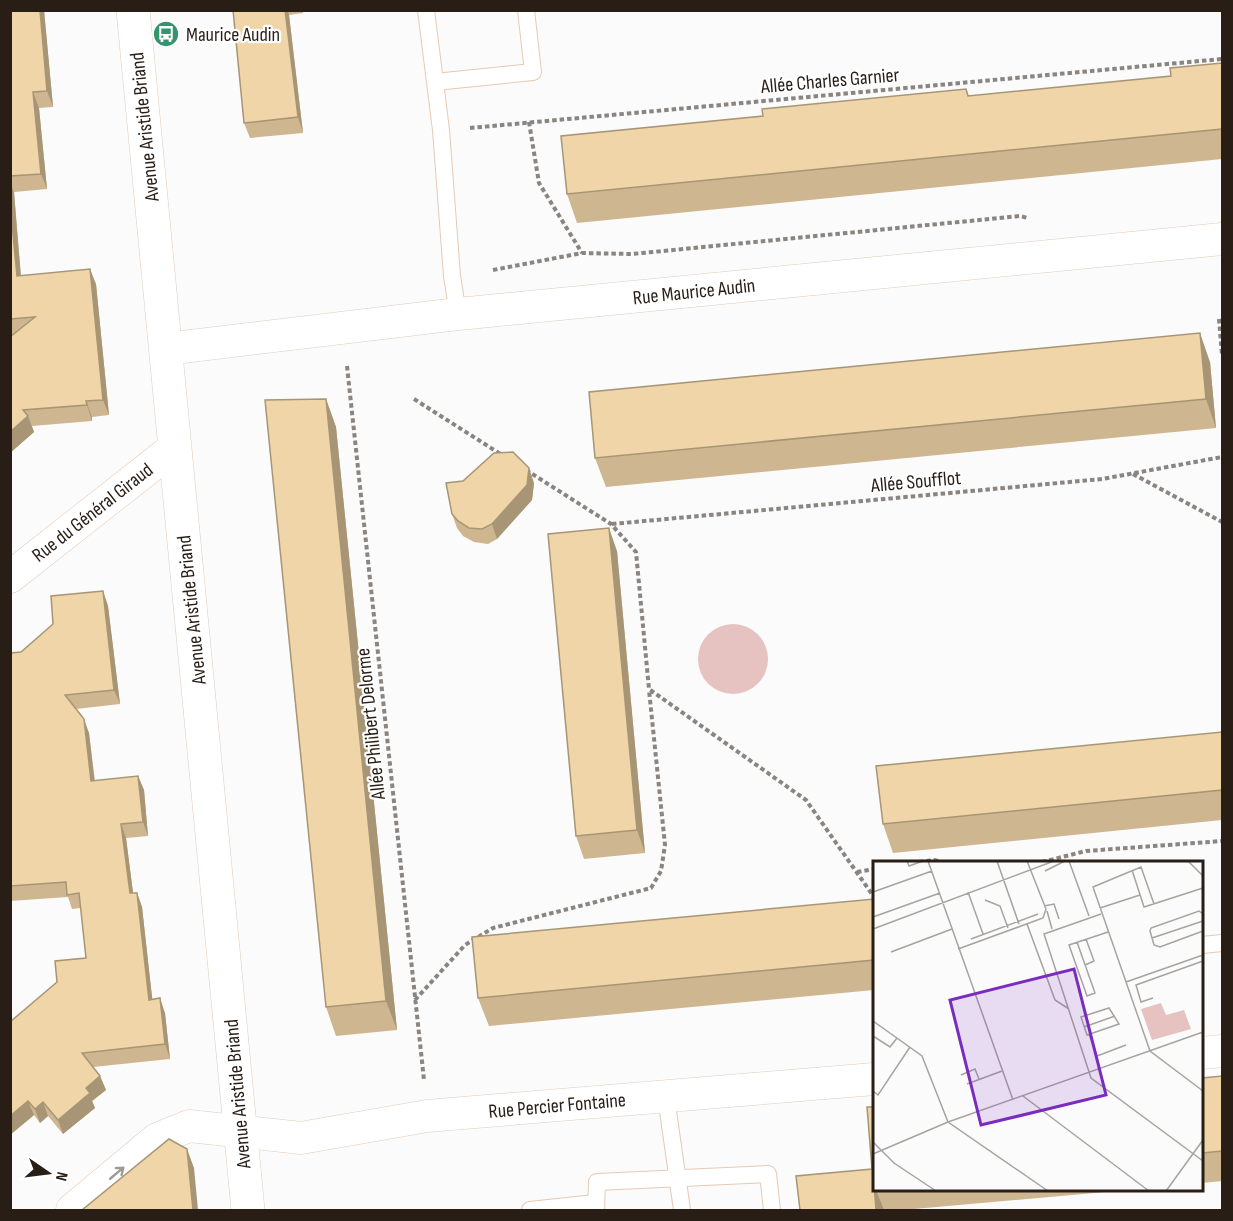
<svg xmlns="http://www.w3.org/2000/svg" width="1233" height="1221" font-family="'Sofia Sans Condensed',sans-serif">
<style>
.park{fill:#e6c2c1}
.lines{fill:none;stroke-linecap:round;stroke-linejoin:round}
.service-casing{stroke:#e5cab4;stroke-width:18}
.minor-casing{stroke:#e5cab4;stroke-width:33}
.tertiary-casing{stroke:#e5cab4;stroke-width:34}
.path{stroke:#8a8581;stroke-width:4;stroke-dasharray:4.5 3;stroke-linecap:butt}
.service{stroke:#fff;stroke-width:16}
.minor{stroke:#fff;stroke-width:32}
.tertiary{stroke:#fff;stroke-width:33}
.wall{fill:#ceb790}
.shaded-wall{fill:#a79575}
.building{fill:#efd5a7;stroke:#a79575;stroke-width:1.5}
.oneway{stroke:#9e9a96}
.labels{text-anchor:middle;stroke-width:4.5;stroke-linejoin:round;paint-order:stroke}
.poi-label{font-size:20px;fill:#281e16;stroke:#fff;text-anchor:start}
.street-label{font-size:20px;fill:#281e16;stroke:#fff}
.inset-road{fill:none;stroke:#a7a39f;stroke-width:1.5}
.view{fill:#7b2cbf;fill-opacity:0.15;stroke:#7b2cbf;stroke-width:3}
.inset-edge{fill:none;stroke:#281e16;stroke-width:3}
</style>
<rect width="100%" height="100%" fill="#fbfbfb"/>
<path class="park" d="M698 659a35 35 0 1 1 70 0a35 35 0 1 1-70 0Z"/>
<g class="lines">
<g class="service-casing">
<path id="service" d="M426,10L441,130L452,276L458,314
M435,82L533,72L526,10
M1202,945L1222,943
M666,1097L682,1210
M530,1210L595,1203
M596,1210L597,1182L768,1174L772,1210"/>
</g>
<g class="minor-casing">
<path id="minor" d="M166,349L458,314L1222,239
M10,577L174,448
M1202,1053L1222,1051
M72,1210L157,1139L189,1126L301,1138L427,1116L874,1079"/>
</g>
<g class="tertiary-casing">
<path id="tertiary" d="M133,10L248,1210"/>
</g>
<path class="path" d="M529,122L539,183L582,253
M470,128L1222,59
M493,270L582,253L632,254L1020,216L1028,218
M1219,319L1222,355
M347,366L424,1080
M414,399L502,455
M526,470L611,524L636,552L649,689L806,800L874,897
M1133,474L1222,522
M612,524L1102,479L1222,457
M919,862L934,860L942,862
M1042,862L1086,851L1222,841
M857,872L874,869
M415,1000L465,945L493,928L651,888L661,871L665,845L649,690"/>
<use href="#service" class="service"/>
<use href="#minor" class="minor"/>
<use href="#tertiary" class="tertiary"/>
</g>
<path class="wall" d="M10,10H44L53,107L39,108L47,189L14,192L21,275L96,284L109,415L92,417V421L32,426L34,432L10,453L13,335H10Z
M233,10H303V13L289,15L303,133L250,138L244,123Z
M1222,63V159L577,223L567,194L763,116L966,89L969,96L1171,76Z
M1210,362L1216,428L606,487L595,458Z
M326,399L336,427L397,1030L336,1036L326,1007Z
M534,483L532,500L497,539L488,544L474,542L463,536L457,528L452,514Z
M617,551L645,853L584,859L576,836Z
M103,591L108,606L120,704L76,709L89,733L95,781L138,776L144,790L148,836L126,838L133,893H137L142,907L152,999L165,1013L170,1059L93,1067L100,1076L106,1090L92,1101L95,1108L63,1134L48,1116L40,1123L34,1115L10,1135L86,958L81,908L72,909L68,897L10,901V653L21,652Z
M1222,732V820L893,853L883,824Z
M874,899V990L489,1026L478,998Z
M1222,1076V1181L1202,1183V1078Z
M874,1107V1190H1128L903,1210H800L872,1169Z"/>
<path class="shaded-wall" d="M40,10H44L53,107L47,91Z
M285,10H288L289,15L303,133L298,117Z
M33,92L39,108L47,189L41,174Z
M10,183L14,192L22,292L17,276L10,203Z
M90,269L96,284L109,415L103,400Z
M1200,333L1210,362L1216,428L1206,399Z
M326,399L336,427L397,1030L386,1001Z
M86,401L92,417V421L87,405Z
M28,416L34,432L10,453V432Z
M529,468L534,483L532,500L497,539L492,524Z
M609,528L617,551L645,853L637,830Z
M103,591L108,606L120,704L114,690Z
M84,719L89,733L96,795L91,781Z
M138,776L144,790L148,836L143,822Z
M121,824L126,838L135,908L130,893Z
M137,893L142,907L154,1014L149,1000Z
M160,998L165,1013L170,1059L165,1044Z
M100,1076L106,1090L92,1101L95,1108L63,1134L58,1120L86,1088Z
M28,1101L34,1115L10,1135V1116Z
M43,1102L48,1116L40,1123L35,1109Z
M187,1149L194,1168L198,1210H193Z
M874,1184V1190H876L884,1210H876Z"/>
<path class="building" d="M10,10H40L47,91L33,92L41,174L10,176Z
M233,10H285L298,117L244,123Z
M1222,63V129L567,194L561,136L763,116L762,109L966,89L968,96L1171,76L1170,68Z
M10,203L17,276L90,269L103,400L86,401L87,405L23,410L28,416L10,432V337L35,317L10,319Z
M1200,333L1206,399L595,458L589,392Z
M326,399L386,1001L326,1007L265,400Z
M513,452L529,468L527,485L492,524L482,529L469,528L458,521L452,514L446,483L463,481L494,453Z
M609,528L637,830L576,836L548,534Z
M103,591L114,690L65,695L84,719L91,781L138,776L143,822L121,824L130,893H137L149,1000L160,998L165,1044L82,1053L100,1076L86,1088L90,1093L58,1120L43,1102L35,1109L28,1101L10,1116V1022L57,982L55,961L86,958L79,893L67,895L66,882L10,886V653L21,652L53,624L51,596Z
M1222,732V790L883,824L876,766Z
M874,899V960L478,998L472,937Z
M1222,1076V1151L1202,1153V1078Z
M867,1107H874V1184L876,1210H800L796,1176L872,1169Z
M169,1139L187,1149L193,1210H82Z"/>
<defs><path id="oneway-shaft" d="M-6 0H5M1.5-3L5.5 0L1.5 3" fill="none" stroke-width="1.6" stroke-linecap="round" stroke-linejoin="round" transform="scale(1.5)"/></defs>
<use class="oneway" href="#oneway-shaft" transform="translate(117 1173) rotate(-40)"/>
<defs>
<g id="bus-disc" transform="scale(1.35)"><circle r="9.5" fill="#33946e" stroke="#fff"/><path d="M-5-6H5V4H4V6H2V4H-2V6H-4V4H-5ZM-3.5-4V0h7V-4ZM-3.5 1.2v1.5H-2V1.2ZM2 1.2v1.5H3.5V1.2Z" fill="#fff"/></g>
</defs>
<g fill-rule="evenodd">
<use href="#bus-disc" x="166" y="34"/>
</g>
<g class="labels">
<g class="poi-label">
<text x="186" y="41">Maurice Audin</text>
</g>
<g class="street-label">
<text transform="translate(830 80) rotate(-5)" y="7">Allée Charles Garnier</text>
<text transform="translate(144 127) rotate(-96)" y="7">Avenue Aristide Briand</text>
<text transform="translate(694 291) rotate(-6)" y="7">Rue Maurice Audin</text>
<text transform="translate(916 481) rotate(-5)" y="7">Allée Soufflot</text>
<text transform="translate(92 512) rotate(-38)" y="7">Rue du Général Giraud</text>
<text transform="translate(191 610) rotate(-96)" y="7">Avenue Aristide Briand</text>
<text transform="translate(370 724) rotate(-96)" y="7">Allée Philibert Delorme</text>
<text transform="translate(237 1094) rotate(-95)" y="7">Avenue Aristide Briand</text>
<text transform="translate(557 1105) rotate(-5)" y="7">Rue Percier Fontaine</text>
</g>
</g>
<g transform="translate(873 861)">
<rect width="330" height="330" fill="#fbfbfb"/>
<path d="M288,142L293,154L311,149L318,168L279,179L268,148Z" fill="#e6c2c1"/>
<path class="inset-road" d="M34,0L36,5L50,0M55,0L140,239M124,0L146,63M196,0L216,55M315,0L330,15M259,9L271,46L330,27M172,10L192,0M0,31L59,10M95,31L110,73M112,39L127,45L135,67M281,43L268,6L220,26L277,190L330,230M171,45L181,43L186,58M227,47L267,34M174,50L179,68M228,53L171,73L218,217L330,300M330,53L326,50L278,67L277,70L281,84L287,86L330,70M0,56L67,32M154,63L182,139L196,148M0,68L181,0M279,77L330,60M98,78L165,53M204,81L222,132L214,135L196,84L235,71M85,88L170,57L173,48L154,0M18,91L79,68M212,104L221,100L213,78M253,121L330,94M280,137L268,141L263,124L330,100M236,147L246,163L214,174L208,156ZM0,160L49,195L75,261L175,330M211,166L242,155M216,173L224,195L253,184M0,175L17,186L24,177M88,214L102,208L106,218M94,223L129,210M0,230L5,234L37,186M150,235L276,330M0,281L21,302L63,330M0,293L75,261L330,171M293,330L330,279"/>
<path class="view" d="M201,108L233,234L108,264L77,139Z"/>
<rect width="330" height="330" class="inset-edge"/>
</g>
<rect width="1233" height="1221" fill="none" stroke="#281e16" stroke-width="24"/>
<g transform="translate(48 1173) rotate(104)" stroke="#ffffff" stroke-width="4.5" paint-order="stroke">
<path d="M0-4.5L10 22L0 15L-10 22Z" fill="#281e16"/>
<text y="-9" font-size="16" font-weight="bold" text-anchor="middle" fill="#281e16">N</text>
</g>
</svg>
